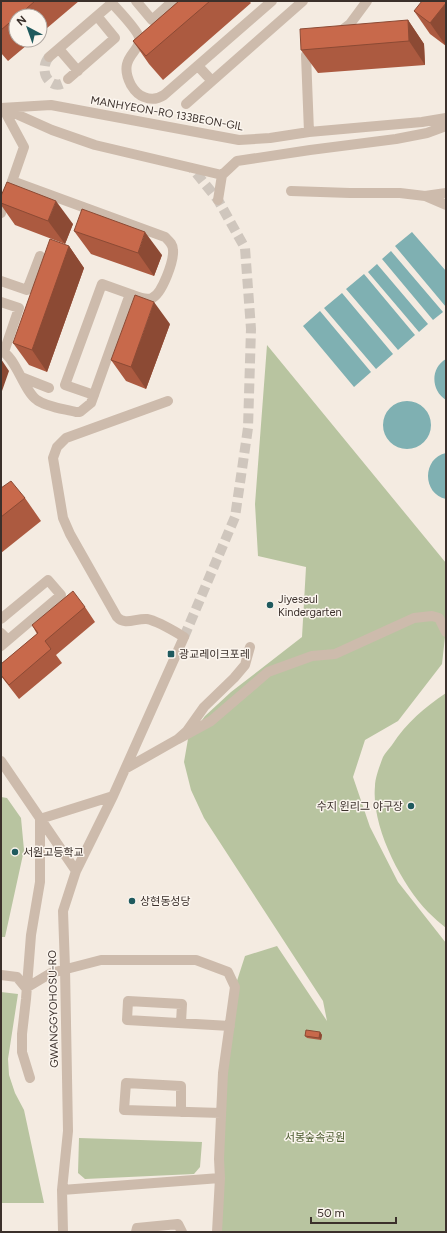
<svg xmlns="http://www.w3.org/2000/svg" width="447" height="1233" font-family="Figtree,'Noto Sans KR',sans-serif">
<style>
.green{fill:#b8c4a0}
.water{fill:#7fb0b2}
.lines{fill:none;stroke-linecap:round;stroke-linejoin:round}
.minor-tunnel{stroke:#cfc6bd;stroke-width:10;stroke-dasharray:10 5;stroke-linecap:butt}
.minor{stroke:#cdbbac;stroke-width:10}
.wall{fill:#ac5a40}
.shaded-wall{fill:#8c4a34}
.building{fill:#c8694b;stroke:#8c4a34}
.poi-dot{fill:#1f5a5e;stroke:#fbf5ee;stroke-width:1.5}
.labels{text-anchor:middle;stroke-width:3;stroke-linejoin:round;paint-order:stroke}
.street-label{font-size:11px;fill:#3b302b;stroke:#fbf5ee}
.poi-label{font-size:11px;fill:#3b302b;stroke:#fbf5ee;text-anchor:start}
.park-label{font-size:11px;fill:#4a5a2e;stroke:#fbf5ee}
</style>
<rect width="100%" height="100%" fill="#f4ebe1"/>
<path class="green" d="M267,345L446,563V628L442,664L398,721L365,740L353,777L370,827L398,882L446,943V1232H217L219,1159L235,987L245,956L277,946L327,1021L323,1001L204,818L191,790L184,762L188,739L205,716L231,692L302,637L306,567L258,556L255,504Z
M446,693V928C440,923 434,918 428,912C401,884 371,826 375,786C375,778 380,765 383,757C385,753 389,749 392,745C407,722 424,708 446,693Z
M1,797L7,798L21,818L24,850L5,937H1Z
M1,992L18,994L8,1059L9,1075L15,1093L24,1110L44,1203H1Z
M79,1138L202,1142L200,1167L194,1174L85,1179L78,1173Z"/>
<path class="water" d="M412,232L446,271V307L395,246Z
M391,251L443,312L433,320L382,259Z
M377,264L428,324L419,332L368,272Z
M364,274L415,335L398,350L346,289Z
M342,293L393,354L376,369L324,308Z
M320,311L371,372L354,387L303,326Z
M446,359V400C431,391 430,368 446,359Z
M383 425a24 24 0 1 1 48 0a24 24 0 1 1-48 0Z
M446,453V499C422,494 422,458 446,453Z"/>
<g class="lines">
<path class="minor-tunnel" d="M49,57C37,71 51,92 65,82
M184,637L235,517L248,428L251,329L245,248L218,200L192,168"/>
<path class="minor" d="M110,1C117,9 136,28 139,37C143,52 116,56 131,85C134,90 138,95 144,97C151,100 158,99 164,95L272,1
M136,1L152,20L173,1
M338,33L350,24L367,1
M59,49L78,71
M49,57L112,3
M198,66L212,81
M68,79L115,38L97,16
M186,104L303,1
M1,108L51,105L239,140L270,138L309,132L422,122L446,118
M5,109L52,130L95,145L222,175
M309,132L306,55L311,47
M291,191L350,193H400L425,196L446,193
M425,196L446,205
M218,200L222,175L237,161L310,150L396,139L427,133L446,126
M1,213L24,147L3,108
M1,281L27,290L40,256
M1,302L19,308L4,352
M1,351C15,355 24,392 37,400C46,407 65,409 76,412H80L91,403L130,294C136,296 145,301 152,298C162,294 174,261 173,250C173,244 169,241 165,237L12,181
M21,377L49,388
M94,395L65,385L102,284L130,294
M1,619L48,580L61,595L1,646
M1,633L8,640
M178,739L211,721L268,672L312,656L335,654L414,618L432,616L439,618L446,632
M1,761L76,871
M125,769L178,739L187,731L204,707L234,678L245,665L250,647
M40,819L113,796
M1,975L17,977L26,988L51,973L101,960H196L228,972L235,987L223,1073L219,1159L220,1178L217,1232
M181,1023L182,1004L128,1001L127,1020L230,1026
M30,1078L22,1052V1034L26,999L31,935L40,882V819
M181,1112V1086L126,1083L124,1110L221,1113
M62,1190L220,1178
M63,1232L62,1190L68,1131L65,968L63,911L76,871L113,796L184,637C174,631 158,621 147,619C136,618 125,626 117,617L70,534L63,518L53,458L57,447L66,438L168,401
M136,1232L137,1228L178,1224L182,1232"/>
</g>
<path class="wall" d="M3,1H79L40,34V16H16V40H33L8,61L1,53V3Z
M179,1H249L251,3L163,80L149,64L133,41Z
M446,1V46L430,34L414,11Z
M408,20L424,44L425,65L318,73L301,50Z
M1,196L73,224L65,244L15,225L1,205Z
M74,231L162,255L154,276L91,254Z
M69,246L84,268L47,372L29,365L13,343Z
M170,324L146,389L126,381L111,360Z
M1,488L25,498L41,521L1,553Z
M85,607L95,622L56,655L62,663L19,699L1,676V664L37,634L32,625Z
M320,1032L322,1035L321,1040L307,1038L305,1036Z"/>
<path class="shaded-wall" d="M446,3V46L430,23Z
M408,20L424,44L425,65L409,41Z
M56,201L73,224L65,244L48,221Z
M145,232L162,255L154,276L138,253Z
M69,246L84,268L47,372L32,350Z
M154,302L170,324L146,389L131,367Z
M1,359L9,371L2,391L1,390Z
M320,1032L322,1035L321,1040L319,1038Z"/>
<path class="building" d="M3,1H35L18,16H16V17L1,30V3Z
M179,1H210L146,56L133,41Z
M422,1H446V3L430,23L414,11Z
M408,20L409,41L301,50L300,29Z
M7,182L56,201L48,221L1,203V196Z
M82,209L145,232L138,253L74,231Z
M50,239L69,246L32,350L13,343Z
M135,295L154,302L131,367L111,360Z
M11,481L25,498L1,517V488Z
M73,591L85,607L45,641L51,649L9,685L1,675V664L38,633L32,625Z
M306,1030L320,1032L319,1038L305,1036Z"/>
<g class="poi-dot">
<circle cx="270" cy="605" r="4"/>
<rect x="167" y="650" width="8" height="8" rx="2"/>
<circle cx="411" cy="806" r="4"/>
<circle cx="15" cy="852" r="4"/>
<circle cx="132" cy="901" r="4"/>
</g>
<g class="labels">
<g class="street-label">
<text transform="translate(167 113) rotate(10)" y="4">MANHYEON-RO 133BEON-GIL</text>
<text transform="translate(53 1009) rotate(-91)" y="4">GWANGGYOHOSU-RO</text>
</g>
<g class="poi-label">
<text x="278" y="603">Jiyeseul<tspan x="278" dy="13">Kindergarten</tspan></text>
<text x="179" y="658">광교레이크포레</text>
<text x="403" y="810" text-anchor="end">수지 윈리그 야구장</text>
<text x="23" y="856">서원고등학교</text>
<text x="140" y="905">상현동성당</text>
</g>
<g class="park-label">
<text x="315" y="1141">서봉숲속공원</text>
</g>
</g>
<rect width="447" height="1233" fill="none" stroke="#3b302b" stroke-width="4"/>
<g transform="translate(28 28) rotate(319)"><circle r="19" fill="#fbf5ee" stroke="#aea6a0"/>
<path d="M0-3L7 15L0 10L-7 15Z" fill="#1f5a5e"/>
<text y="-6" font-size="11" font-weight="bold" text-anchor="middle" fill="#3b302b">N</text>
</g>
<path d="M311 1217v6h85v-6" fill="none" stroke="#3b302b" stroke-width="2"/>
<text x="317" y="1217" font-size="12" fill="#3b302b" stroke="#fbf5ee" stroke-width="3" paint-order="stroke">50 m</text>
</svg>
